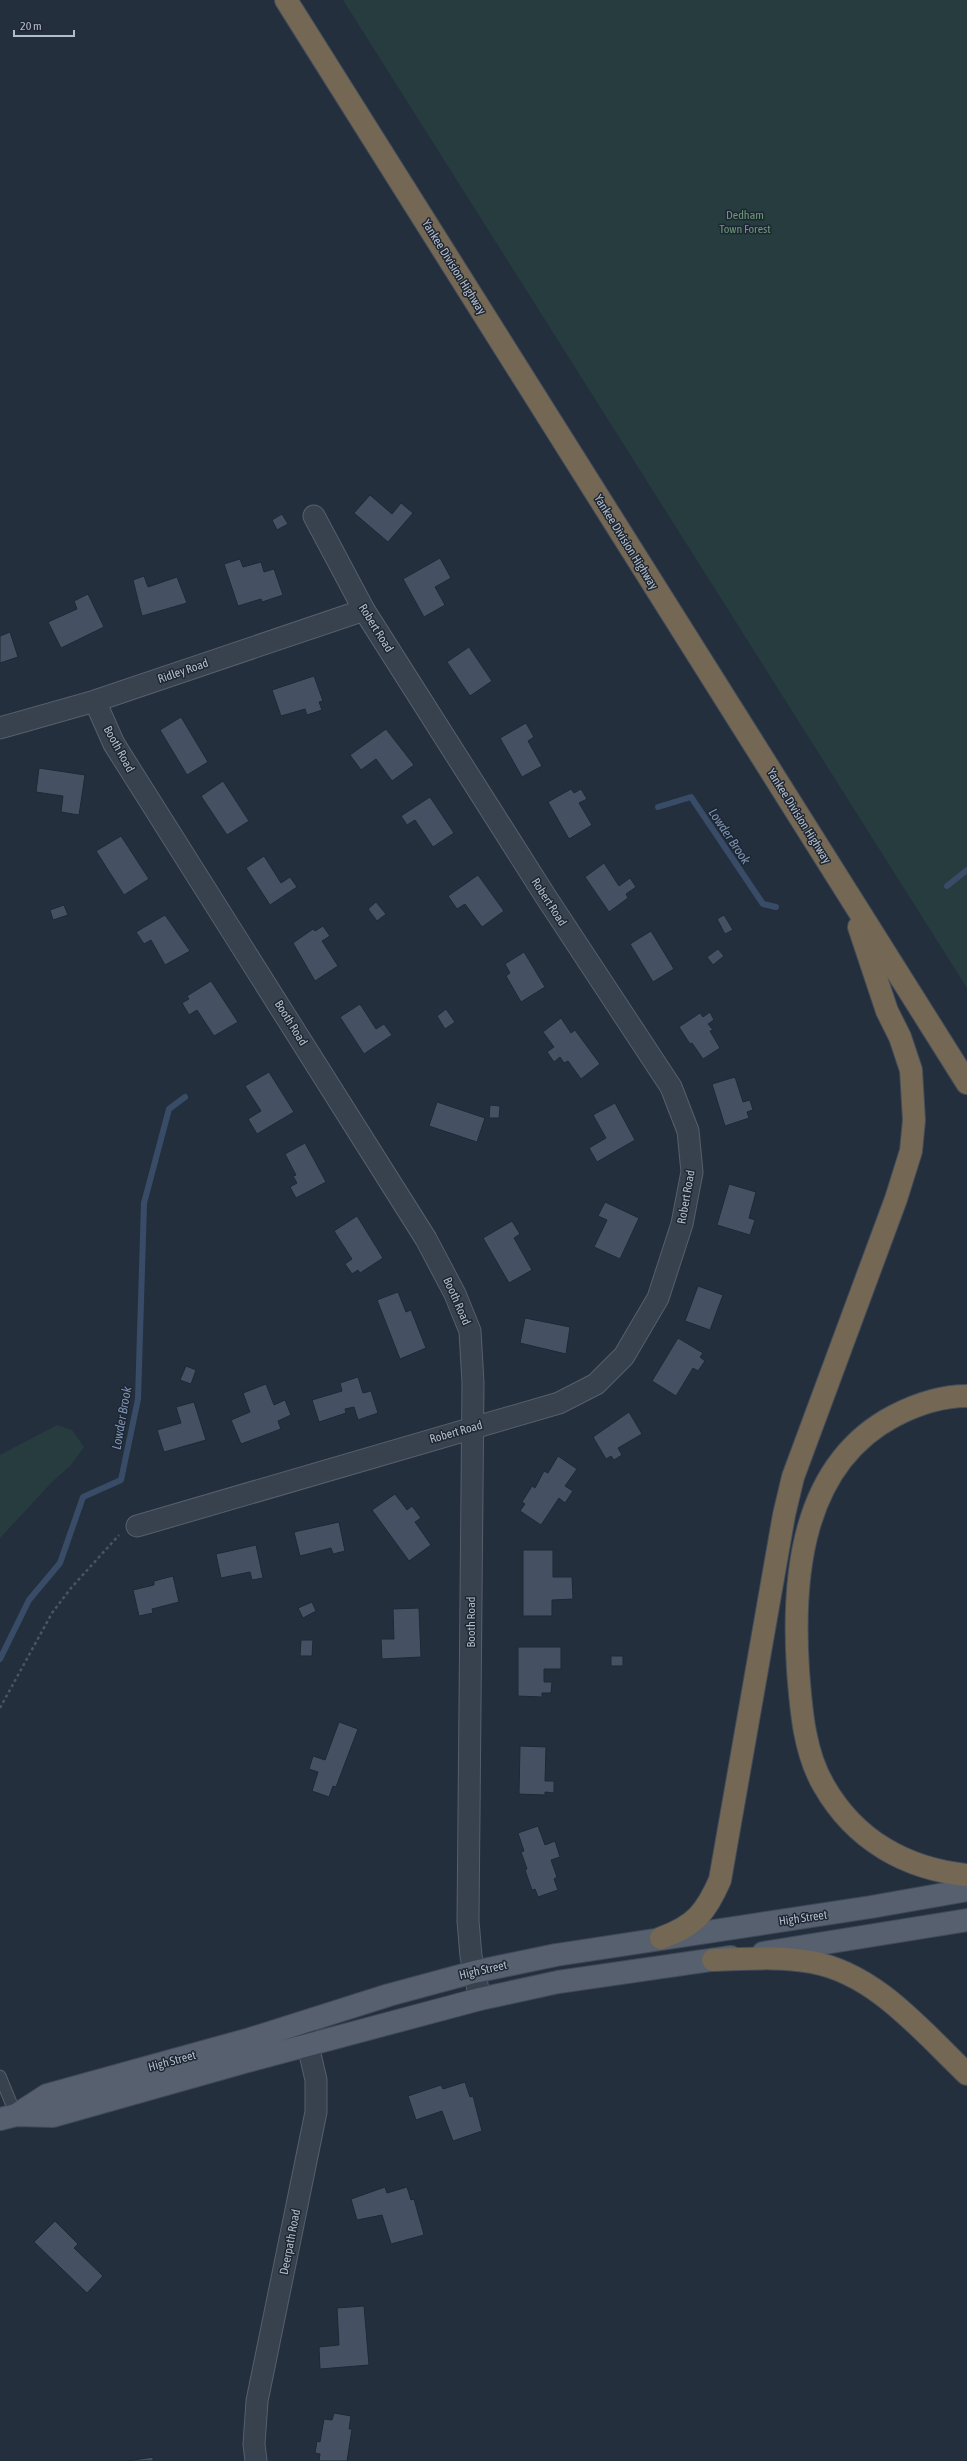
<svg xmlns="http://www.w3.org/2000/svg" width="967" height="2461" font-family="'Asap Condensed',sans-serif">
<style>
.green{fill:#263c3f}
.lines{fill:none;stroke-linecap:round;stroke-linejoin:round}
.stream{stroke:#394c67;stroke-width:6}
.building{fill:#455162;stroke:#1f2835}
.lane-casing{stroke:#565f6c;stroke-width:13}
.street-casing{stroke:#565f6c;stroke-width:23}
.primary-casing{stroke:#414a57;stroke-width:24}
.highway-casing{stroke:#434c59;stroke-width:24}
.path{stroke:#44595c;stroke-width:2.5;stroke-dasharray:3 3;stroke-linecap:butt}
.lane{stroke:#38414e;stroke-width:11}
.street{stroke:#38414e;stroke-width:21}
.primary{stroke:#56606e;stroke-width:22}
.highway{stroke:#746855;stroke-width:22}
.labels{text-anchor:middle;stroke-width:3;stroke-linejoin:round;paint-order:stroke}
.park-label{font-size:12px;fill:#6b9a76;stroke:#1d2633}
.street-label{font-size:12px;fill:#b4bcc9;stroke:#1d2633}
.water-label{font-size:13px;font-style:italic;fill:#7c92b1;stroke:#1d2633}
</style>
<rect width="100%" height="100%" fill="#242f3e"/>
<path class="green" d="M343,0H967V988Z
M57,1425L72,1430L84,1447L71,1465L52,1482L0,1538V1455Z"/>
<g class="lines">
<path class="stream" d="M658,807L691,797L763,904L776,907
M947,886L967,870
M0,1659L29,1600L60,1563L83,1497L121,1480L138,1399L144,1203L169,1109L185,1097"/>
</g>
<path class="building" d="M370,495L392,514L401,503L413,513L388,542L354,513Z
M282,514L288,524L277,530L272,520Z
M440,558L451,578L435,587L445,605L424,617L403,579Z
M240,559L243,567L261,562L264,572L274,569L283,595L262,602L261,599L238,606L224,564Z
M144,576L148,587L177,577L187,603L142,616L133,580Z
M88,594L104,627L61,648L48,622L77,609L74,601Z
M10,632L18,657L0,663V636Z
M469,647L492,681L470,696L447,662Z
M314,676L323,701L319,702L322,710L307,715L305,709L281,716L272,690Z
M181,717L208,762L187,775L160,730Z
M526,723L534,737L528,741L542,766L522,777L500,738Z
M386,729L414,765L392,781L376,759L361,770L350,755Z
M39,768L85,775L79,815L61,812L63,796L36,792Z
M223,781L249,821L227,835L201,796Z
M571,789L574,793L581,789L587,799L579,803L592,825L569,839L548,802Z
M430,797L454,833L433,847L415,820L407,825L401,816Z
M121,836L149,879L124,895L96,851Z
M264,856L281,883L290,877L297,887L270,905L246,868Z
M604,863L619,886L630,878L636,887L626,894L628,898L609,912L585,877Z
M478,875L504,911L482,927L465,904L457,909L448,896Z
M376,902L386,914L377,921L368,909Z
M64,905L68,915L53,920L50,910Z
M165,915L190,951L165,965L151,940L144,944L136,932Z
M724,915L733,930L725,934L717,919Z
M323,926L330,936L322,941L338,966L315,981L293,943L313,929L315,931Z
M651,931L674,969L653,982L630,944Z
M718,949L724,956L713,965L707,957Z
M524,952L545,987L521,1002L506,976L510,973L505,964Z
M211,981L238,1022L214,1036L197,1010L189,1015L182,1003L189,999L187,996Z
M360,1004L376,1029L384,1024L392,1035L364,1054L340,1017Z
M446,1009L455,1022L445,1029L437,1016Z
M710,1012L714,1020L708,1024L713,1030L710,1031L720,1048L703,1059L692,1043L690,1044L679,1027L700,1013L703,1017Z
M561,1018L571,1033L575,1030L600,1064L581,1079L568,1061L564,1063L560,1057L554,1062L547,1052L554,1047L543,1032Z
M269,1072L294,1112L257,1134L248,1119L261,1111L245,1086Z
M735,1077L743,1102L750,1100L753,1110L747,1112L749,1118L725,1126L712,1084Z
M437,1102L485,1118L477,1142L429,1126Z
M615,1103L635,1140L597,1162L589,1148L606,1138L593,1115Z
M490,1105L500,1106L499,1118H489Z
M305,1143L326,1182L296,1198L290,1187L297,1183L293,1176L296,1175L285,1154Z
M729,1184L756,1192L749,1218L755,1220L750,1235L717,1225Z
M605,1202L639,1218L620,1259L594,1247L607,1220L598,1216Z
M357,1216L383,1258L360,1273L358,1270L352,1274L345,1264L352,1259L334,1231Z
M512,1221L520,1234L514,1238L532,1270L509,1283L483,1238Z
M698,1286L723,1295L710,1330L685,1321Z
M398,1292L406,1312L411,1310L426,1348L400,1359L377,1300Z
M525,1318L570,1327L566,1354L520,1343Z
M678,1338L703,1353L700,1357L705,1361L698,1371L693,1368L676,1396L652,1381Z
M186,1366L196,1370L191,1384L180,1380Z
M358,1377L363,1393L371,1391L378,1413L358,1420L354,1407L345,1409L346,1413L319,1422L312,1400L342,1391L340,1383Z
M266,1384L274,1405L285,1400L291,1415L278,1421L281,1429L241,1444L231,1420L250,1412L243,1393Z
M194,1402L206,1440L164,1452L157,1430L181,1423L176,1407Z
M629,1412L642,1434L618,1448L622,1455L614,1460L611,1456L606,1459L593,1437Z
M558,1456L577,1469L565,1486L573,1491L565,1503L559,1498L541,1525L520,1511L525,1504L522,1502L532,1486L535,1488L544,1471L548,1473Z
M395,1494L407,1510L412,1506L421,1518L415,1522L431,1545L409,1561L372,1510Z
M339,1522L345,1551L333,1554L331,1548L300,1556L294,1532Z
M256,1545L263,1578L252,1580L250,1572L221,1578L216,1554Z
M523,1550H553V1577H572L573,1599L552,1600V1616H523Z
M173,1576L179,1602L152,1609L153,1613L139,1616L133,1590L154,1585V1581Z
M312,1602L316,1611L303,1618L298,1608Z
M419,1608L421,1657L382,1659L381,1639H394L393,1609Z
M301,1640H313L312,1656H300Z
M518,1647H561V1669H544V1682H552L551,1693H542V1697L518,1696Z
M611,1656H623V1666H611Z
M339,1722L358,1729L336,1787L333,1786L329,1797L312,1791L318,1772L309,1769L313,1756L325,1760Z
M520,1746L546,1747L545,1781H554V1793L545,1792V1795L519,1794Z
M538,1826L545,1845L555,1841L560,1857L551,1860L557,1877L554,1879L558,1890L538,1897L535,1889L532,1890L525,1870L527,1869L521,1852L524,1851L518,1833Z
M465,2082L470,2097L473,2096L482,2131L453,2141L442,2111L416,2120L408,2096L441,2085L443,2089Z
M385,2187L387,2193L407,2187L411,2200L414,2199L424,2235L391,2244L382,2215L357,2220L351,2199Z
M55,2221L78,2244L74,2248L103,2276L87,2293L34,2242Z
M364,2306L369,2365L320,2369L319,2347L339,2345L337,2308Z
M334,2413L351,2416L349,2429H352L347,2461H319L320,2454L315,2453L317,2441L320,2442L324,2419L332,2420Z
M153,2457V2461H127Z"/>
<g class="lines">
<g class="lane-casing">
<path id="lane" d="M0,2076L16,2115"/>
</g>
<g class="street-casing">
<path id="street" d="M95,701L114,744L426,1239L455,1294L470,1331L473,1383L468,1921L471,1956L480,1999
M0,728L95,701L364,610
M137,1526L559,1403L596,1384L624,1356L658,1298L682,1224L692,1172L688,1131L671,1087L546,897L364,610L314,516
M256,2461L254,2444L257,2401L316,2112V2080L304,2028"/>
</g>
<g class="primary-casing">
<path id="primary" d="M763,1953L967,1920
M16,2115L53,2116L248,2061L480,1999L558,1982L731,1957
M0,2119L16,2115L47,2095L250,2039L389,1995L474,1972L556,1955L871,1907L967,1890"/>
</g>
<g class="highway-casing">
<path id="highway" d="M286,0L967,1083
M967,1396C941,1396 917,1404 894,1416C801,1465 792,1577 798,1670C801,1709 804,1752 824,1786C855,1840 906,1869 967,1875
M661,1938C695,1926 706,1912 720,1880L784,1515L793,1477L896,1199L911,1151L914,1120L911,1070L900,1037L887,1011L859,927
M713,1960C746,1959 778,1956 811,1962C875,1973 922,2031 967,2074"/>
</g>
<path class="path" d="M0,1708L52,1613L71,1588L119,1535"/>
<use href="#lane" class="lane"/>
<use href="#street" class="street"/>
<use href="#primary" class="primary"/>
<use href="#highway" class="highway"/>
</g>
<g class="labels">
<g class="park-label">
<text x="745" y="219">Dedham<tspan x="745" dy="14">Town Forest</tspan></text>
</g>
<g class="street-label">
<text transform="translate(454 267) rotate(58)" y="4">Yankee Division Highway</text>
<text transform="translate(626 542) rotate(58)" y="4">Yankee Division Highway</text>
<text transform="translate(376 628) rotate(58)" y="4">Robert Road</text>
<text transform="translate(183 671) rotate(-19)" y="4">Ridley Road</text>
<text transform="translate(119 749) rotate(61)" y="4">Booth Road</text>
<text transform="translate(799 816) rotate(58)" y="4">Yankee Division Highway</text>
<text transform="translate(549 902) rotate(57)" y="4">Robert Road</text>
<text transform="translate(291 1023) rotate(58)" y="4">Booth Road</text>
<text transform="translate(686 1197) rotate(-80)" y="4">Robert Road</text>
<text transform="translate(457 1301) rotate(66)" y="4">Booth Road</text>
<text transform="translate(456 1432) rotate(-16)" y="4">Robert Road</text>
<text transform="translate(471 1622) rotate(-90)" y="4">Booth Road</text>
<text transform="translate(803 1918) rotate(-8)" y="4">High Street</text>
<text transform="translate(483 1970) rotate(-13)" y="4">High Street</text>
<text transform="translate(172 2061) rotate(-15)" y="4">High Street</text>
<text transform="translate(290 2242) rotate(-79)" y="4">Deerpath Road</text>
</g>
<g class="water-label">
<text transform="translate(730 836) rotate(56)" y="5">Lowder Brook</text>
<text transform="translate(121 1418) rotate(-80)" y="5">Lowder Brook</text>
</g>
</g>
<path d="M14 30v6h60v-6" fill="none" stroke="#b4bcc9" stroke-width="2"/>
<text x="20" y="30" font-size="12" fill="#b4bcc9" stroke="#1d2633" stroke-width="3" paint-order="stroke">20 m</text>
</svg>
